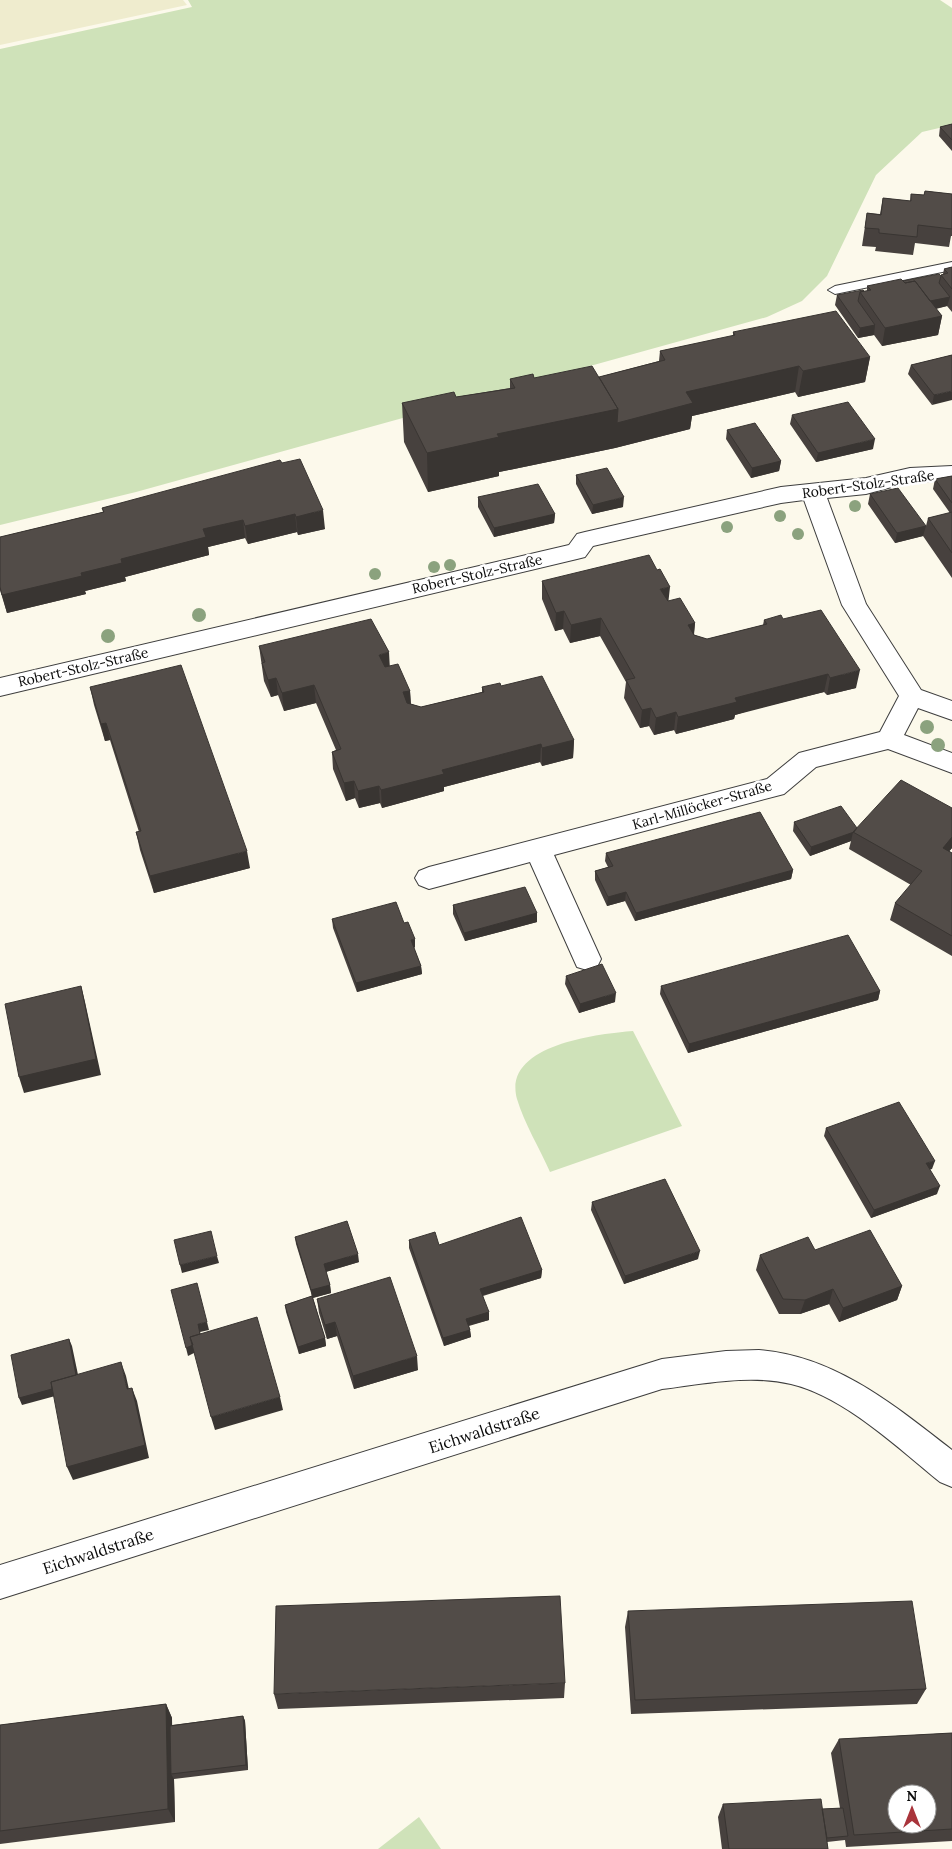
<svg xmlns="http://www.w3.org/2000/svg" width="952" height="1849" font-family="Lora,serif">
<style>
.farmland{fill:#efecce}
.green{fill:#cfe2b9}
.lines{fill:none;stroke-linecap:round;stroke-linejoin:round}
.lane-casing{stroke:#3e3e3e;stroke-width:2}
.street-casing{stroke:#3e3e3e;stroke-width:2}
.lane{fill:#fff;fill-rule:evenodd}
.street{fill:#fff;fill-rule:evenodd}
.tree{fill:#8ba27e}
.wall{fill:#47413e}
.shaded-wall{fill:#393532}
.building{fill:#524c48;stroke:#393532;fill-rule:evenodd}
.labels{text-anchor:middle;stroke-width:5;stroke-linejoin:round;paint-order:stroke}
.street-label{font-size:14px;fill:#0b0b0b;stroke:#fff}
.near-street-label{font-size:16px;fill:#0b0b0b;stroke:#fff}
</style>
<rect width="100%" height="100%" fill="#fcf9eb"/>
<path class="farmland" d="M0,0H183L187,5L0,45Z"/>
<path class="green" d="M188,0H940L952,8V125L922,132L876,175L827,276L802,301L767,317L136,492L0,525V49L192,7Z
M633,1031L682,1126L550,1172C540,1149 524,1123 517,1099C502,1045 597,1034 633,1031Z
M419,1817L441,1849H378Z"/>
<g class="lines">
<g class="lane-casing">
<path id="lane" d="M952,262V270L835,294L828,290L835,286Z"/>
</g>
<g class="street-casing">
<path id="street" d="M952,466V480L910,482L866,494L827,498L866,604L921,690L952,701V720L918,708L904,735L952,753V773L888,749L816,767L784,794L554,855L601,959L597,967L587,970L577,967L530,862L429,889L419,885L415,878L419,871L429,867L767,779L799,753L880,732L899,696L842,605L804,500L781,503L593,546L585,557L577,559L0,696V678L569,545L577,534L585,532L781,487L866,478L910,468Z
M759,1350C835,1356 894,1405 952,1450V1487L940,1482C898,1448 845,1397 791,1384C749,1374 704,1384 662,1389L0,1599V1565L662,1359L726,1351Z"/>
</g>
<use href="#lane" class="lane"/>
<use href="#street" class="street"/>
</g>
<g class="tree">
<circle cx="855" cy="506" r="6"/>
<circle cx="780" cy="516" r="6"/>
<circle cx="727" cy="527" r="6"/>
<circle cx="798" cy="534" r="6"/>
<circle cx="450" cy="565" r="6"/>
<circle cx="434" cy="567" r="6"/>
<circle cx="375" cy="574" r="6"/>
<circle cx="199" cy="615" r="7"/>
<circle cx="108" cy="636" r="7"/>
<circle cx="927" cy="727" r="7"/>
<circle cx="938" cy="745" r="7"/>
</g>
<path class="wall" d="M952,124V151L939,136L940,127Z
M925,191L952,194V236H951L949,247L915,243L913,255L875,251L876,247L862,246L867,213L880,214L883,198L910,201L911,194L924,195Z
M952,267V312L947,306L936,309L942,316L938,335L882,346L874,335L858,338L835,305L837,295L867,291V286L941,276V275L943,274L944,269Z
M733,332L870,357L865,382L798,397L795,392L692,416L690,429L615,448L499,472V476L428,492L404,442L402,403L456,397L510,388V379L534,378L599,377L659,361L660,351L733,336Z
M952,355L932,405L908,374L911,365Z
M792,415L873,449L816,462L790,424Z
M727,430L781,461L779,471L751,478L726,439Z
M282,463L325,529L298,535L297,532L248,544L245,538L208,547L209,555L125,577L126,581L85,591L86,594L7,613L0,590V537L103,512L102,508Z
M576,475L623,507L592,514L576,484Z
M952,476V578L923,536L895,543L868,504L870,494L926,526L928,518L950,513L933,489L935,479Z
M478,497L555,514L554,523L494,537L478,507Z
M542,581L669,601L695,623L694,635L707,639L763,625L764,620L783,619L856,688L827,695L824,692L751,710L735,715L734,719L676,734L674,730L654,735L649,726L640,728L624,698L626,682L600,636L570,643L563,629L555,631L542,599Z
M259,646L390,666L410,691L411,704L421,707L482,692V687L501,686L574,740L573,758L542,766L540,762L444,787V791L382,808L380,803L359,808L355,798L346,801L333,769L332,752L336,750L316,703L284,711L278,695L271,697L264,681Z
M90,687L250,868L154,893L140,850L136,832H139L110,740L105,741L94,705Z
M952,808V848L949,851L952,853V956L890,920L895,903L911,885L849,849L851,841L810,856L793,831L794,822L857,828Z
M606,853L793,870L791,879L635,921L625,901L607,906L595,880V871L608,867L605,861Z
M453,905L537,913V922L465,941L453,914Z
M332,919L404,923L415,947L414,948L421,966L422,974L357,992L333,928Z
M566,976L615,1002L579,1013L565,984Z
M661,986L880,991L878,1000L688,1053L660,994Z
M826,1128L932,1169H930L937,1194L871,1218L824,1136Z
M592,1202L698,1259L624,1284L591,1210Z
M295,1237L359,1262L326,1272L330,1285L331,1293L313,1298L325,1338L326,1346L299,1354L286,1312L285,1305L312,1296L296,1244Z
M409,1240L439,1245L542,1270L541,1278L483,1296L489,1320L469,1326L470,1330L471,1337L444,1346L409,1248Z
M815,1250L902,1286L897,1300L839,1322L829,1304L800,1314H779L756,1270L760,1255Z
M317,1299L418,1370L354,1389L337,1336L327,1339L319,1313Z
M628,1611L926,1689L917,1704L631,1714L625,1627Z
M565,1683L564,1698L278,1709L274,1694Z
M166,1704L172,1718V1725L243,1716L245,1721L248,1770L174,1779L175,1822L0,1844V1725Z
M952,1733V1841L846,1847L845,1840L827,1842L828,1849H722L718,1817L723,1804L822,1809L840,1808L831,1753L839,1739Z"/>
<path class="shaded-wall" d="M950,297L947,306L920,312L922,302Z
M942,316L938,335L882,346L885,328Z
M875,325L874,335L858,338L860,328Z
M870,357L865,382L798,397L803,371Z
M799,366L795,392L692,416L690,429L615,448L499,472V476L428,492L427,453L497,434Z
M952,391V400L932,405L934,395Z
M875,439L873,449L816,462L818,453Z
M781,461L779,471L751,478L752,468Z
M624,497L623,507L592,514L593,505Z
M323,510L325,529L298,535L296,517Z
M295,514L297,532L248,544L245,526Z
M555,514L554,523L494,537V528Z
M243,520L245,538L208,547L209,555L125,577L126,581L85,591L86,594L7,613L2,595L81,573L121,559L203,529Z
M926,526L923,536L895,543L897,533Z
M670,587L668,605L660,589Z
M564,611L563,629L555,631L556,613Z
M601,618L600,636L570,643L571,625Z
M695,623L693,641L688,625Z
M389,652L390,670L380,672L379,655Z
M860,670L856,688L827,695L830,678Z
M828,674L824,692L735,715L734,719L676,734L678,717L735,698Z
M276,678L278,695L271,697L268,680Z
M314,685L316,703L284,711L282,693Z
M410,691L411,709L404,710L403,692Z
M651,708L649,726L640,728L642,710Z
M676,712L674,730L654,735L656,718Z
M106,723L110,740L105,741L101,724Z
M574,740L573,758L542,766V748Z
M541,744L540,762L444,787V791L382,808L381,790L442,770Z
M354,781L355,798L346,801L344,783Z
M379,786L380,803L359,808L358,791Z
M853,832L851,841L810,856L811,847Z
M952,837V848L938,865L943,848Z
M247,851L250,868L154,893L150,876Z
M793,870L791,879L635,921L636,913Z
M626,892L625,901L607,906L608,897Z
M537,913V922L465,941L464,933Z
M415,939V947L412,948L411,940Z
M421,966L422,974L357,992L356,983Z
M81,986L85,1002L101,1075L24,1093L19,1077Z
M880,991L878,1000L688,1053L689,1044Z
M616,993L615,1002L579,1013L580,1004Z
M935,1161L932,1169L924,1171L926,1163Z
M940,1186L937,1194L871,1218L874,1210Z
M700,1251L698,1259L624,1284L625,1276Z
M358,1254L359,1262L325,1272L324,1264Z
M217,1256L219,1263L182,1273L180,1265Z
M542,1270L541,1278L480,1296V1289Z
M330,1285L331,1293L312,1298L311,1290Z
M902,1286L897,1300L839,1322L843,1308Z
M833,1289L829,1304L800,1314L805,1300Z
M489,1312V1320L466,1326V1319Z
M207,1322L209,1330L200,1332L204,1348L188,1356L186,1348L198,1324Z
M335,1322L337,1336L327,1339L325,1325Z
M470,1330L471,1337L444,1346L443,1338Z
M325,1338L326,1346L299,1354L298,1347Z
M69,1339L72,1346L81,1389L22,1405L19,1398Z
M417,1356L418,1370L354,1389L353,1376Z
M121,1362L126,1376L132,1403L127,1389Z
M132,1388L137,1401L149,1458L73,1480L67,1467Z
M280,1397L283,1410L215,1430L211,1417Z
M166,1704L172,1718L173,1774H171L174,1779L175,1822L168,1809Z
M243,1716L245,1721L248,1770L246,1765Z"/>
<path class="building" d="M952,124V140L940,127Z
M925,191L952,194V229L918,225L917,237L879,233V229L865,228L867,213L881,215L883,198L911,201V194L924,195Z
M952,267V289L941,275L948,273L944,269Z
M939,274L941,276L939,283L950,297L930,301L915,281L905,283L903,281Z
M901,279L905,283L915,281L942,316L885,328L860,292L871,290L867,286Z
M863,290L864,291L860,292L858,301L875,325L860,328L837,295Z
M836,311L870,357L803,371L799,366L686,392L693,403L617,423L618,409L599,377L665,360L660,351L735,335L733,332Z
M952,355V391L934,395L911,365Z
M592,366L618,409L497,434L499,437L427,453L402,403L454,392L456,397L515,388L510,379L533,374L534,378Z
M848,402L875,439L818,453L792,415Z
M755,423L781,461L752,468L727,430Z
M300,459L323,510L296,517L295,514L245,526L243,520L203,529L206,537L121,559L122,563L81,573L82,576L2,595L0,587V537L104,512L102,508L280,460L282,463Z
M607,468L624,497L593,505L576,475Z
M952,476V503L935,479Z
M538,484L555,514L494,528L478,497Z
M898,488L926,526L897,533L870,494Z
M952,512V553L928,518Z
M649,555L657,570L660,569L670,587L660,589L668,601L680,598L695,623L688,625L694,635L707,639L767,624L764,620L781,615L783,619L821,610L860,670L830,678L828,674L754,693L735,698L737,702L678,717L676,712L656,718L651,708L642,710L626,680L635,678L601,618L571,625L564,611L556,613L542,581Z
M371,619L389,652L379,655L385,667L398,664L410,691L403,692L407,703L421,707L484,692L482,687L500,683L501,686L542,676L574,740L542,748L541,744L442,770L444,774L381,790L379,786L358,791L354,781L344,783L332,752L341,749L314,685L282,693L276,678L268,680L262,663L265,662L259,646Z
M181,665L247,851L150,876L136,832L141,831L106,723L101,724L90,687Z
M901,780L952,808V837L943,848L952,853V936L895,903L922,871L853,832Z
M841,806L857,828L854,832L811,847L794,822Z
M760,812L793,870L636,913L626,892L608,897L595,871L613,866L606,853Z
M525,887L537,913L464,933L453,905Z
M396,902L404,923L408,922L415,939L411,940L421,966L356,983L332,919Z
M848,935L880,991L689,1044L661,986Z
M602,964L616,993L580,1004L566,976Z
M81,986L96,1059L19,1077L5,1004Z
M899,1102L935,1161L926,1163L940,1186L874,1210L826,1128Z
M665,1179L700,1251L625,1276L592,1202Z
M521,1217L542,1270L480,1289L489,1312L466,1319L470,1330L443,1338L409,1240L435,1232L439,1245Z
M347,1221L358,1254L324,1264L330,1285L311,1290L295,1237Z
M870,1230L902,1286L843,1308L833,1289L805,1300L783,1299L760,1255L808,1237L815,1250Z
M211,1231L217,1256L180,1265L174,1240Z
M390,1277L417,1356L353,1376L335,1322L325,1325L317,1299Z
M197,1283L207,1322L198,1324L200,1334L190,1337L193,1345L186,1348L171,1290Z
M312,1296L325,1338L298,1347L285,1305Z
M257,1317L280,1397L211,1417L190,1337Z
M69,1339L76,1375L51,1382L52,1389L19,1398L11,1355Z
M121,1362L127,1389L132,1388L145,1445L67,1467L51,1382Z
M560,1596L565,1683L274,1694L276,1606Z
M912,1601L926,1689L635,1700L628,1611Z
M166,1704L168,1809L0,1831V1725Z
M243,1716L246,1765L171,1774L170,1726Z
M952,1733V1829L854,1835L839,1739ZM897,1794H927V1824H897Z
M821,1799L828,1849H729L723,1804Z
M843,1808L848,1836L827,1838L822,1809Z"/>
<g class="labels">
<g class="street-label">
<text transform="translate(868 484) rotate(-8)" y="5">Robert-Stolz-Straße</text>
<text transform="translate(477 574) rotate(-13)" y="5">Robert-Stolz-Straße</text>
<text transform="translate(83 667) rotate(-13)" y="5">Robert-Stolz-Straße</text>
<text transform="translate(702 805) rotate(-16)" y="5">Karl-Millöcker-Straße</text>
</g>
<g class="near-street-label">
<text transform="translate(484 1430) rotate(-18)" y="6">Eichwaldstraße</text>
<text transform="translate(98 1551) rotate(-18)" y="6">Eichwaldstraße</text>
</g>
</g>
<g transform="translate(912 1809)"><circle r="24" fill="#ffffff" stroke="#9d9d9d"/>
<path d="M0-4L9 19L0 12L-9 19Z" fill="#a9343b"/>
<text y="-8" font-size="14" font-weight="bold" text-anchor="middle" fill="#0b0b0b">N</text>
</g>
</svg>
